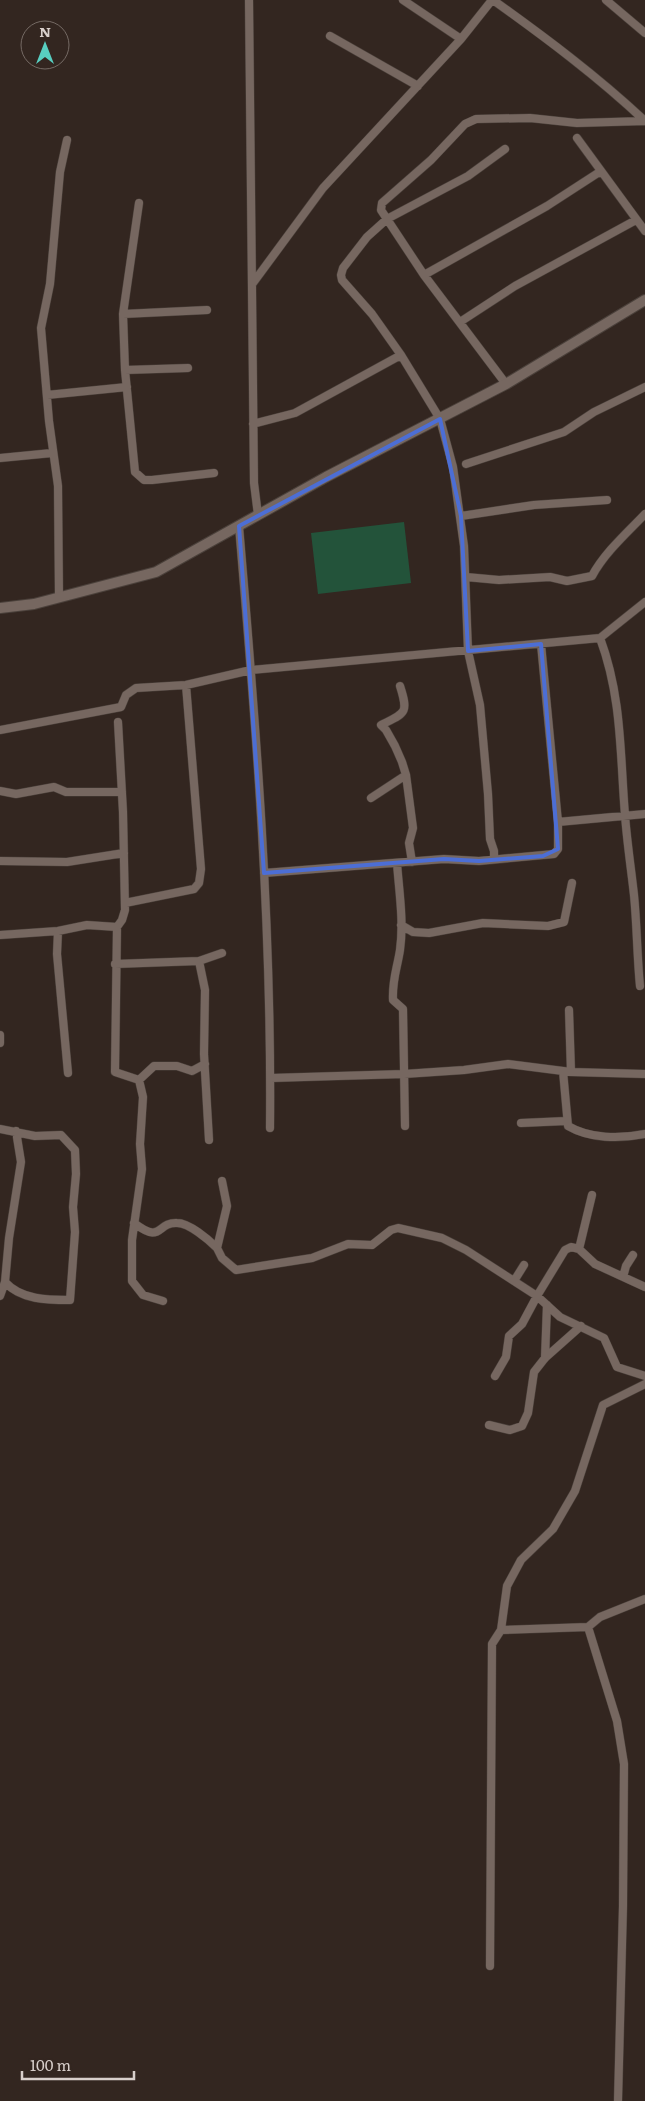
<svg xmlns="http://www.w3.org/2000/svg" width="645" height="2101" font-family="Literata,serif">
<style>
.green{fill:#23533a}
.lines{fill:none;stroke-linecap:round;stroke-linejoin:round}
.minor-casing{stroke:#4b413b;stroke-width:9}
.tertiary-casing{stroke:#4b413b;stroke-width:12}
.minor{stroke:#766760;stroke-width:8}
.tertiary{stroke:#766760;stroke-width:10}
.marked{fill:none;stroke:#4c6ed5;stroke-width:4;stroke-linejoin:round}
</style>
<rect width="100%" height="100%" fill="#332620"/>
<path class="green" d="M404,522L411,583L318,594L311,533Z"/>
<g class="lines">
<g class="minor-casing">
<path id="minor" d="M249,0L254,483L258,515
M403,0L461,39
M493,0C546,38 597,76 645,121
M606,0L645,33
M330,36L418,86
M577,138L645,231
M139,203L123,314L125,370L135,472L144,480H152L214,473
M424,275L547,206L601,171
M253,283L323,188L461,39L492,0
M123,314L207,310
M460,322L515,286L636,220
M125,370L188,368
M506,384L424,275L381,210L382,203L431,160L465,124L476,119L530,118L577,123L645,121
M47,395L127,387
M253,424L295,413L401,355
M0,458L52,453
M466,464L564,432L594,412L645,387
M461,516L534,505L607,500
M239,526C256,726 272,927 270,1128
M466,577L499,580L550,577L567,581L592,576C605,552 627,533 645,514
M59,597L58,486L49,421L41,328L50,284L60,172L67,140
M600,638C622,697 620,754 625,815C627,842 631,868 634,895C637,925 637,956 640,986
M400,686C409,714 405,713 381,725L386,730L395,746L402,762L406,775L413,828L409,843L412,862
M118,722L123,812L125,910L122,920L117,927L115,1072L139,1080L154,1066H177L192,1071L205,1064
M0,730L121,707L126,695L136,688L186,685L251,670L600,638L645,602
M0,791L16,794L54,787L66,792H122
M371,798L406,775
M558,822L645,814
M494,859V851L490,839L488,794L480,705L468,651L464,546L453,467L440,419L401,355L372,314L342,280L341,275L343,268L367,237L387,219L468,176L505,149
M0,861L67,862L124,853
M397,863C399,891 404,921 400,950C397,969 392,980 393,1000L403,1009L405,1126
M264,873L444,859L479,861L554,854L558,849V822L541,644
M125,903L194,889L199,883L201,869L186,685
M401,925L413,932L429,933L483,923L548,926L564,922L572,883
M58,931L57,954L68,1073
M0,935L58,931L87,925L117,927
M199,961L205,990L204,1054L209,1140
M115,964L199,961L222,953
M569,1010L571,1072
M0,1035V1043
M563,1071L568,1126C590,1139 620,1139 645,1134
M271,1078L404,1074L464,1070L508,1064L571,1072L645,1074
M139,1080L143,1097L140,1144L142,1169L132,1240V1281L143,1295L163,1301
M521,1123L566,1121
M0,1129L35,1136L61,1135L75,1150L76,1174L73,1207L75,1232L70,1300C48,1300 21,1300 5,1282
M222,1181L227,1206L217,1248L222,1258L236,1270L312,1258L348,1244L372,1245L391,1230L398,1228L442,1238L466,1250L537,1296L560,1317L604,1338L617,1367L645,1376
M134,1223C163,1245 156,1222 177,1223C189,1223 208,1239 217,1248
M579,1249L592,1195
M623,1277L626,1266L633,1255
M514,1281L524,1265
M0,1296L5,1282L9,1238L21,1162L16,1131
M545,1358L547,1305
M495,1376L506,1357L509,1336L522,1324L537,1296L565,1250L571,1247L579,1249L595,1264L645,1287
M489,1425L510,1430L522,1426L528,1413L534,1372L545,1358L581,1326
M501,1630L588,1627
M490,1966L492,1644L501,1630L507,1586L521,1560L553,1529L575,1491L603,1405L645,1384
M618,2101L623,1906L624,1764L617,1721L588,1627L600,1617L645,1599"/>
</g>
<g class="tertiary-casing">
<path id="tertiary" d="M0,608L34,604L156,572L326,477L506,384L645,300"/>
</g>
<use href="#minor" class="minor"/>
<use href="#tertiary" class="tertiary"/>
</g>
<path class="marked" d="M440,419L461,516L468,651L541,644L558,849L543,856L479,861L444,859L264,873L239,526Z"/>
<g transform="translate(45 45)"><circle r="24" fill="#332620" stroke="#756a64"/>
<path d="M0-4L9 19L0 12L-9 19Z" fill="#58cec0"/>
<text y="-8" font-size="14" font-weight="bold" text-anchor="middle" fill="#d8cfcb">N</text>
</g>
<path d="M22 2071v8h112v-8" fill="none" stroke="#d8cfcb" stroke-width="2.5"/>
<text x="30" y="2071" font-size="15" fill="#d8cfcb" stroke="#332620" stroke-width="4" paint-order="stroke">100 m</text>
</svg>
